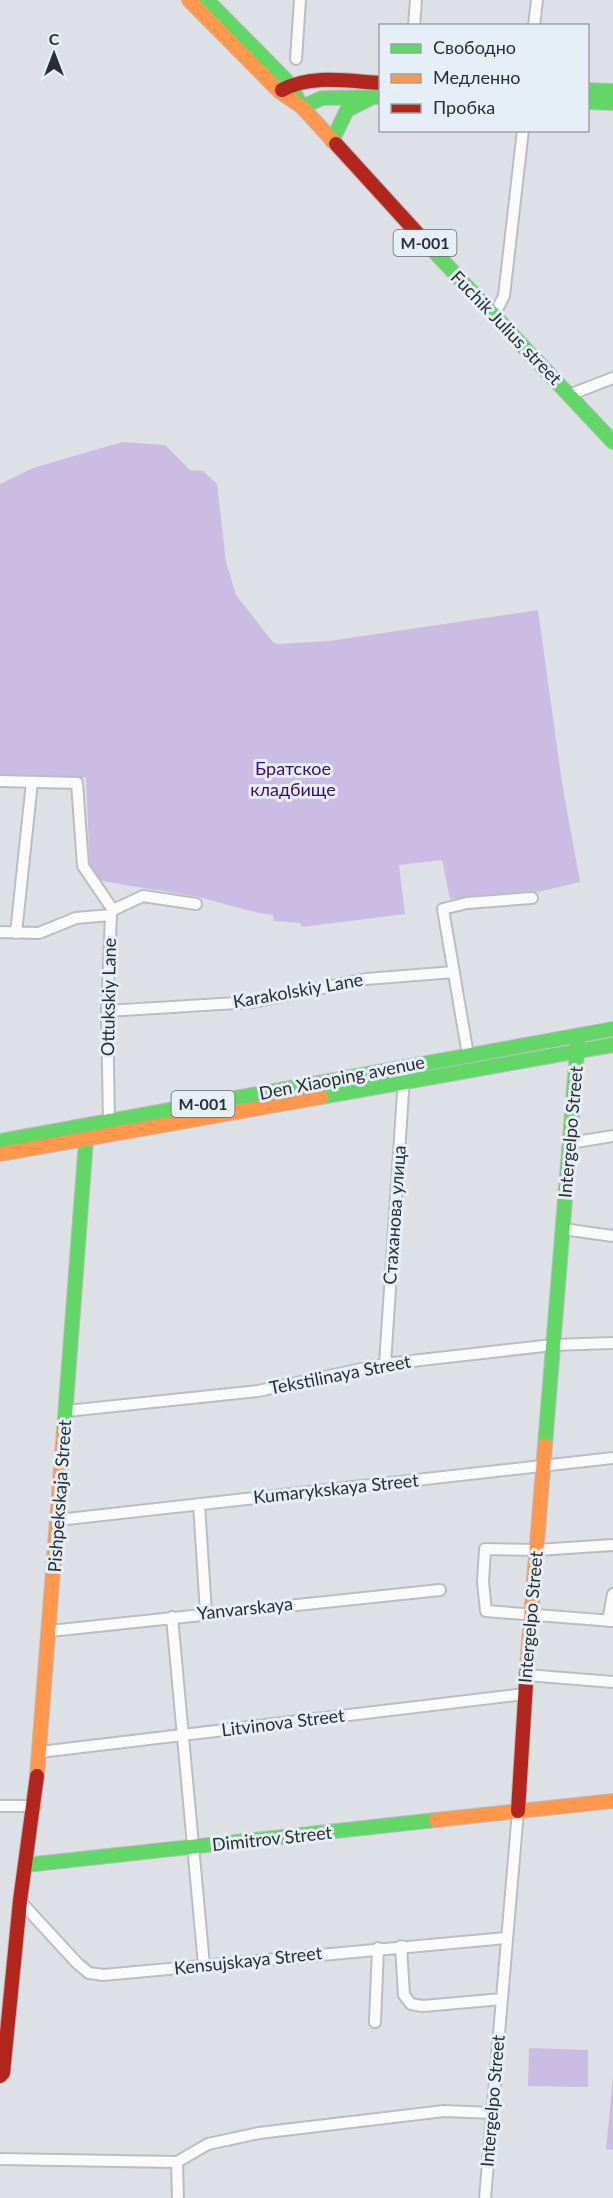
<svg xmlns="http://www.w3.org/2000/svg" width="613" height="2198" font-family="Lato,sans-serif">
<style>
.green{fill:#cabce3}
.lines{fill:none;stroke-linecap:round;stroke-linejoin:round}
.street-casing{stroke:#babdc1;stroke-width:14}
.fast-casing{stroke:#babdc1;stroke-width:16}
.slow-casing{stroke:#babdc1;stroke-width:16}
.jam-casing{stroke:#babdc1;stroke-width:16}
.street{stroke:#fafafb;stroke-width:10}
.fast{stroke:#63d668;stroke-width:14}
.slow{stroke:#ff974d;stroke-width:14}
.jam{stroke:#b3261e;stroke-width:14}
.labels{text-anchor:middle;stroke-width:6;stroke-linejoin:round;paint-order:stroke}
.shield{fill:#e6eef7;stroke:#64686d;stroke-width:1.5}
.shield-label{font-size:16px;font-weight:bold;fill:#2c2f32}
.street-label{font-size:18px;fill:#2c2f32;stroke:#e6eef7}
.park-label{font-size:18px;fill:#400e68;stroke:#e6eef7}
</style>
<rect width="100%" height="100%" fill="#dde1e6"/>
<path class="green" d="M122,442L165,445L190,470L203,471L217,484L226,562L236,595L272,641L277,644L329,641L538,610L562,783L580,882L525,895L450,899L442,860L399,865L405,914L302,927L300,923L274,921L273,915C242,911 213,899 182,894C153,889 124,886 95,879L90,871L86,778L0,775V484L33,468Z
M529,2048L588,2050V2087L528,2086Z
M613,2077V2150L606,2149Z"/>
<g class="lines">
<g class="street-casing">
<path id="street" d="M414,26L416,0
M534,26L537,0
M296,59L300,0
M493,317L504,296L523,130
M569,395L613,378
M0,781L77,783L83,866L113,910L111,915
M113,910L143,896L196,904
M0,932L39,933L76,918L111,915L107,1011L109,1122
M16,933L32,782
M107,1011L253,1002L366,979L454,972
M468,1055L443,909L467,903L532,898
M570,1143L613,1136
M563,1229L613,1236
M385,1364L404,1077
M67,1411L258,1391L385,1364L553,1345L613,1343
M199,1504L206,1613
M58,1520L613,1458
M613,1545L537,1550L485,1549L483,1582L486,1611L613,1621
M172,1617L204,1965
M608,1621L613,1594
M50,1631L440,1590
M527,1675L613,1682
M40,1752L525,1694
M0,1806H35
M20,1901L77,1963L89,1973L103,1975L506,1938
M401,1946L404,1995L411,2004L423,2006L502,1999
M375,2022L378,1948
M0,2159L177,2162L208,2144L259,2133L444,2111L492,2113
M177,2162L178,2198
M485,2198L518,1811"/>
</g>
<g class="fast-casing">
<path id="fast" d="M207,0L290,84L300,104
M588,90L613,91
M588,102L613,103
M302,107L322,98L380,97
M332,141L347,110L369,99
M428,245L613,442
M321,1097L613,1045
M0,1141L613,1029
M64,1430L87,1127
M545,1445L578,1040
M26,1865L436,1820"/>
</g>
<g class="slow-casing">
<path id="slow" d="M189,0L280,92L302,107L336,144
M0,1154L321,1097
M527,1667L545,1445
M37,1776L64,1430
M436,1820L613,1801"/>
</g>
<g class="jam-casing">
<path id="jam" d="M282,90C311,74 348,81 380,83
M336,144L428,245
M518,1811L527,1667
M0,2076L3,2073L20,1901L37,1776"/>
</g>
<use href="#street" class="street"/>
<use href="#fast" class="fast"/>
<use href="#slow" class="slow"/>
<use href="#jam" class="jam"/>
</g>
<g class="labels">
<g class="shield">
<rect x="393.5" y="230" width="63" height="26" rx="4.5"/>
<rect x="171.5" y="1091" width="63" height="26" rx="4.5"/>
</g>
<g class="shield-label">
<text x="425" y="249">М-001</text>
<text x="203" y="1110">M-001</text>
</g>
<g class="street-label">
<text transform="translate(506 328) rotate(46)" y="6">Fuchik Julius street</text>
<text transform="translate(298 991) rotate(-10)" y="6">Karakolskiy Lane</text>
<text transform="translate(109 997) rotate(-89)" y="6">Ottukskiy Lane</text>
<text transform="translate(342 1078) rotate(-11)" y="6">Den Xiaoping avenue</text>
<text transform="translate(571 1132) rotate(-85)" y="6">Intergelpo Street</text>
<text transform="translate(395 1215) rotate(-86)" y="6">Стаханова улица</text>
<text transform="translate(340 1375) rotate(-11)" y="6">Tekstilinaya Street</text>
<text transform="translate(336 1489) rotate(-6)" y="6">Kumarykskaya Street</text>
<text transform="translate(60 1496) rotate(-86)" y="6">Pishpekskaja Street</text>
<text transform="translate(245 1609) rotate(-6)" y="6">Yanvarskaya</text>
<text transform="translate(531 1617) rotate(-85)" y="6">Intergelpo Street</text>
<text transform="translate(283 1723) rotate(-7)" y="6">Litvinova Street</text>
<text transform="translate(272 1839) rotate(-6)" y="6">Dimitrov Street</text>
<text transform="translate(248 1961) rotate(-6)" y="6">Kensujskaya Street</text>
<text transform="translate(493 2101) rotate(-85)" y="6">Intergelpo Street</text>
</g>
<g class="park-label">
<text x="293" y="775">Братское<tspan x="293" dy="21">кладбище</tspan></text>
</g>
</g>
<rect x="379" y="24" width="210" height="108" fill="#e6eef7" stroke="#9ca2a8" stroke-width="1.5"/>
<rect x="391" y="44" width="30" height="9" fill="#63d668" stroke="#9ca2a8" stroke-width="1.5"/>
<text x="433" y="54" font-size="18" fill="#2c2f32">Свободно</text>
<rect x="391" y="74" width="30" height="9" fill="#ff974d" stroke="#9ca2a8" stroke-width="1.5"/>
<text x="433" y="84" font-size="18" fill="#2c2f32">Медленно</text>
<rect x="391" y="104" width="30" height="9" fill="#b3261e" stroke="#9ca2a8" stroke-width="1.5"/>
<text x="433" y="114" font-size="18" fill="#2c2f32">Пробка</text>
<g transform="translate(54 54)" stroke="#e6eef7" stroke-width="4.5" paint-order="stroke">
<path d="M0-4.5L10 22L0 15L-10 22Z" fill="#2c2f32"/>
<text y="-9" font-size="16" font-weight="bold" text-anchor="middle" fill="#2c2f32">С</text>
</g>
</svg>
